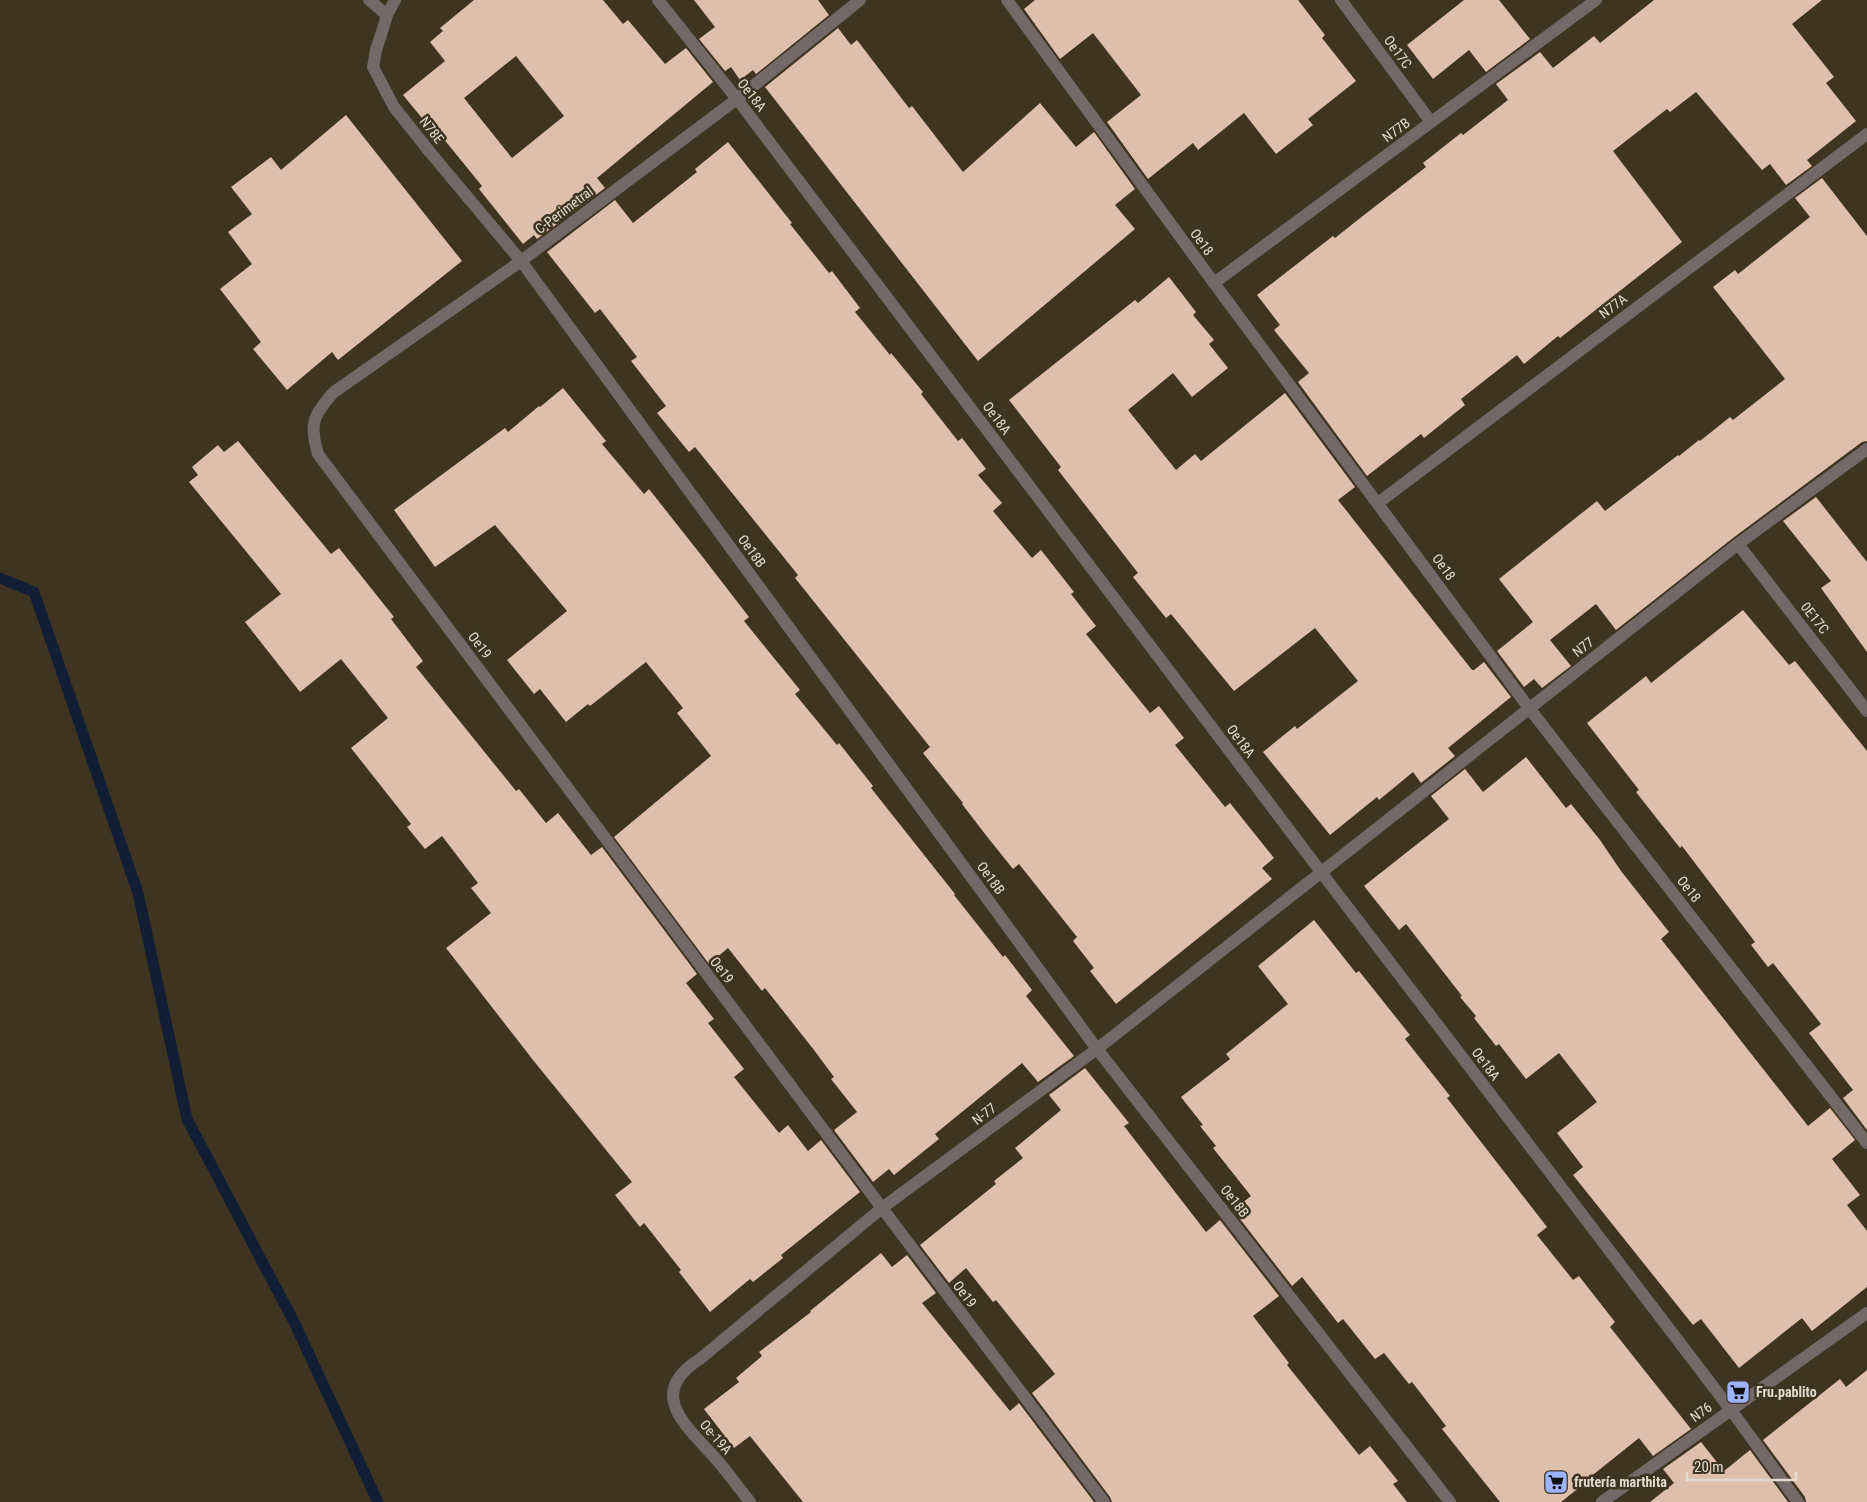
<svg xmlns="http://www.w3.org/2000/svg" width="1867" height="1502" font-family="'Roboto Condensed',sans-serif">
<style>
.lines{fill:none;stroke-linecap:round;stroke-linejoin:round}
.stream{stroke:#121e33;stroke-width:11}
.building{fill:#debfac;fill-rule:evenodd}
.street{stroke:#746868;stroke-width:12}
.labels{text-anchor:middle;stroke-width:5;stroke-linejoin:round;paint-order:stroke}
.street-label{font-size:14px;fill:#e1dbcf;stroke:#3e3421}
.poi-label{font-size:14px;font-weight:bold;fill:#e1dbcf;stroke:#3e3421;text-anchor:start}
</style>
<rect width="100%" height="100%" fill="#3e3421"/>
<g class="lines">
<path class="stream" d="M0,578L34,592L138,893L187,1119L294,1322L378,1502"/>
</g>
<path class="building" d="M474,0H603L623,24L628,20L665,64L686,48L713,82L597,178L605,188L537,239L534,235L523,244L479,189L482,186L434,127L431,129L403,95L445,61L430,42L443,31L440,28ZM516,56L564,116L512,158L464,98Z
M694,0H818L829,15L756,74L753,70L740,80L731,67L725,71L699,39L715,27Z
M1035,0H1298L1325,35L1322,38L1356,81L1308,119L1313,125L1276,154L1244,113L1198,150L1193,143L1148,179L1107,122L1141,95L1093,33L1060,59L1024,9Z
M1464,0H1499L1530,39L1486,72L1469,50L1433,79L1407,45Z
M1654,0H1822L1792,24L1834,77L1826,83L1856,121L1807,160L1812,166L1786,185L1770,164L1762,170L1696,92L1670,112L1667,109L1613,151L1682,242L1560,338L1558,336L1524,364L1517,355L1461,399L1465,405L1424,438L1421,434L1367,476L1298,382L1309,373L1274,330L1280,325L1257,295L1333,236L1335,238L1364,215L1426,167L1423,163L1461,133L1463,135L1508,100L1496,84L1540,52L1553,68L1594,36L1600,43Z
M838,28L851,45L857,40L909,108L912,106L963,172L1040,103L1076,147L1094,132L1135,189L1115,205L1135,229L978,361L765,87Z
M346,115L462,261L338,360L332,352L287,390L253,349L261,342L220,289L252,264L228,232L252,214L231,187L271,157L281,170Z
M728,142L792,223L790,224L829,273L832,271L860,308L855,312L890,355L891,353L923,392L921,394L958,441L962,438L986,469L978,475L1002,503L993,511L1032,558L1041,550L1074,592L1071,594L1096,626L1086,634L1150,713L1159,706L1184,738L1175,745L1225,807L1230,803L1274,858L1262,868L1272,879L1116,1004L1090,971L1094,968L1073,941L1077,937L1019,864L1013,869L985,834L962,804L963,803L923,753L930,747L815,603L795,578L798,575L757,524L695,447L689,452L657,413L666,406L631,361L637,357L600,309L595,313L547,252L615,200L633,223L697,172L695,169Z
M1822,178L1867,236V441L1862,442L1733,538L1616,630L1596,604L1550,640L1571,666L1542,688L1534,679L1524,687L1497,651L1533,622L1499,579L1597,501L1605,511L1678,455L1679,456L1699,440L1700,441L1730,417L1733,420L1785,379L1713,287L1735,270L1738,274L1810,217L1795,198Z
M1169,277L1196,312L1193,315L1214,340L1209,344L1228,368L1192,397L1173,373L1128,410L1176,470L1195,454L1201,461L1285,393L1355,487L1338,500L1472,670H1474L1484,662L1511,697L1448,748L1455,756L1421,783L1413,772L1379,800L1377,797L1330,835L1263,752L1295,726L1297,729L1358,681L1315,628L1234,691L1171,614L1166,618L1133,577L1138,573L1058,470L1061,467L1009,400L1135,300L1138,303Z
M563,388L606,441L602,444L644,494L649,489L705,560L749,617L744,621L800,690L795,694L837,745L839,743L873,786L871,788L955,894L954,895L1003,957L1005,955L1032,990L1026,996L1074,1056L1038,1082L1022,1063L935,1134L939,1139L894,1175L889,1169L873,1182L834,1130L857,1112L831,1079L834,1077L814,1050L765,988L762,991L728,948L709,964L614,837L711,756L677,713L683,708L646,662L590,706L588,704L566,722L540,689L534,694L507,660L567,611L495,525L435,567L394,510L505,428L508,432L539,406L540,407Z
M238,441L331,554L339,548L394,617L391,619L423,661L416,667L516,791L519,789L546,823L558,813L591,855L602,847L697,974L686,983L714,1019L708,1023L744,1069L734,1077L779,1133L788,1125L808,1151L821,1140L860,1192L781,1255L783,1258L753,1282L750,1279L710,1312L679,1272L681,1270L644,1223L640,1227L615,1195L632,1182L533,1060L446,948L491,913L471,888L478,883L442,836L425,849L407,827L411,824L351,748L388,718L341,659L300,692L245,622L281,594L189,482L198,475L192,467L218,445L224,452Z
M1816,497L1867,562V652L1821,588L1831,581L1783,521Z
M1743,610L1789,665L1795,661L1867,751V1130L1843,1098L1853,1090L1809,1033L1821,1024L1773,963L1768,967L1751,945L1755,942L1682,846L1680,848L1636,792L1639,790L1587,723L1646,676L1651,683Z
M1526,757L1566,808L1571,804L1600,840L1621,871L1669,932L1661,939L1808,1126L1830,1108L1855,1140L1832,1159L1860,1195L1847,1205L1867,1231V1287L1812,1331L1802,1318L1739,1368L1701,1319L1693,1325L1573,1175L1583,1167L1557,1133L1597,1102L1559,1053L1526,1079L1499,1044L1496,1046L1474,1018L1476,1016L1460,997L1462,996L1406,924L1399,930L1364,886L1449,819L1431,796L1465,769L1483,792Z
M1314,920L1356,973L1359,971L1410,1035L1405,1039L1450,1096L1447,1098L1547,1227L1537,1235L1573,1280L1579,1276L1615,1322L1610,1327L1691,1429L1653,1456L1639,1438L1579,1486L1580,1487L1561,1502H1500L1442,1429L1446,1426L1412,1382L1409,1384L1384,1353L1375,1359L1343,1319L1338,1323L1302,1277L1292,1286L1233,1210L1251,1196L1213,1148L1216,1146L1200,1126L1203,1125L1181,1097L1230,1059L1226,1054L1288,1004L1258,966Z
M1085,1068L1129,1123L1124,1126L1206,1232L1220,1220L1279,1296L1253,1316L1289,1363L1287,1365L1359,1455L1370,1446L1398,1481L1393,1484L1407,1502H1112L1110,1497L1032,1393L1055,1374L996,1300L993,1302L966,1268L949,1283L920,1245L996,1184L994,1181L1023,1158L1015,1148L1061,1110L1049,1095Z
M881,1253L892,1267L907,1255L936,1293L922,1303L1010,1411L1019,1403L1094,1502H803L750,1436L734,1448L704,1409L739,1382L736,1378L762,1356L759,1352L811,1312L810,1311Z
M1867,1370V1502H1806L1805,1497L1763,1440L1840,1379L1846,1387Z
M1701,1442L1724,1471L1750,1450L1788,1502H1650L1674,1483L1663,1469Z"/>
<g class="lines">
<path class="street" d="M369,0L387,15
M395,0L387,15L381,35L376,50L373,67L394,107L429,151L521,261L1097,1049L1450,1502
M658,0L737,99L1321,872L1731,1410L1798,1502
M860,0L737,99L521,261L334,392C313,415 309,424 318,454L882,1208L1104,1502
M1007,0L1214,283L1529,708L1867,1143
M1341,0L1431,122
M1214,283L1596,0
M1378,503L1867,134
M1738,544L1867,711
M750,1502C739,1488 728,1473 717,1460C688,1427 644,1394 700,1359L882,1208L1097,1049L1738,544L1867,449
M1602,1502L1867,1313"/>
</g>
<defs>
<g id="supermarket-square" transform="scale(1.25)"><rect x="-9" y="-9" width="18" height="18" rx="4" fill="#9eb3fd" stroke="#3e3421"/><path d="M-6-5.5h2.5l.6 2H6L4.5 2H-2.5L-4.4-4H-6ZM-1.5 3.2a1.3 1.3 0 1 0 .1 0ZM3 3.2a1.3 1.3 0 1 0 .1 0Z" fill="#111"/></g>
</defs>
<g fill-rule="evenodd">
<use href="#supermarket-square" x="1738" y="1392"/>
<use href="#supermarket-square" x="1556" y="1482"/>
</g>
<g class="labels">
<g class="street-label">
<text transform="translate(1398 52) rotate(54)" y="5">Oe17C</text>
<text transform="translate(752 95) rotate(52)" y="5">Oe18A</text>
<text transform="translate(432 130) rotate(52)" y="5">N78E</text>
<text transform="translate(1396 130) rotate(-37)" y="5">N77B</text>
<text transform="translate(564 210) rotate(-37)" y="5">C-Perimetral</text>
<text transform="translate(1202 242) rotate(54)" y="5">Oe18</text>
<text transform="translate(1613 306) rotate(-37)" y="5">N77A</text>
<text transform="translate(997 418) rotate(53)" y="5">Oe18A</text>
<text transform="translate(752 551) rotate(54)" y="5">Oe18B</text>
<text transform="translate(1444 567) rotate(54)" y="5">Oe18</text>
<text transform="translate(1815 618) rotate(52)" y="5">0E17C</text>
<text transform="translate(480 645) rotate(53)" y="5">Oe19</text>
<text transform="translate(1583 647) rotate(-38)" y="5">N77</text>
<text transform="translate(1241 741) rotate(53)" y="5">Oe18A</text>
<text transform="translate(991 878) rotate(54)" y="5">Oe18B</text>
<text transform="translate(1689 889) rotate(52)" y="5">Oe18</text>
<text transform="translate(722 970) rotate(53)" y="5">Oe19</text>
<text transform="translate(1486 1064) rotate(53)" y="5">Oe18A</text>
<text transform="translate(984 1114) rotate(-37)" y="5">N-77</text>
<text transform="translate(1235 1201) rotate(52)" y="5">Oe18B</text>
<text transform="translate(965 1294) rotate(53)" y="5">Oe19</text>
<text transform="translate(1701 1412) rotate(-36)" y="5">N76</text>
<text transform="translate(716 1437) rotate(49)" y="5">Oe-19A</text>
</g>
<g class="poi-label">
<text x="1756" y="1397">Fru.pablito</text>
<text x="1574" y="1487">frutería marthita</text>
</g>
</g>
<path d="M1687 1472v8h109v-8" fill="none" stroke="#e1dbcf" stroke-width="2.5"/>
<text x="1694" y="1472" font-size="15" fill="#e1dbcf" stroke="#3e3421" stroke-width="4" paint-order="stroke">20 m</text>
</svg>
